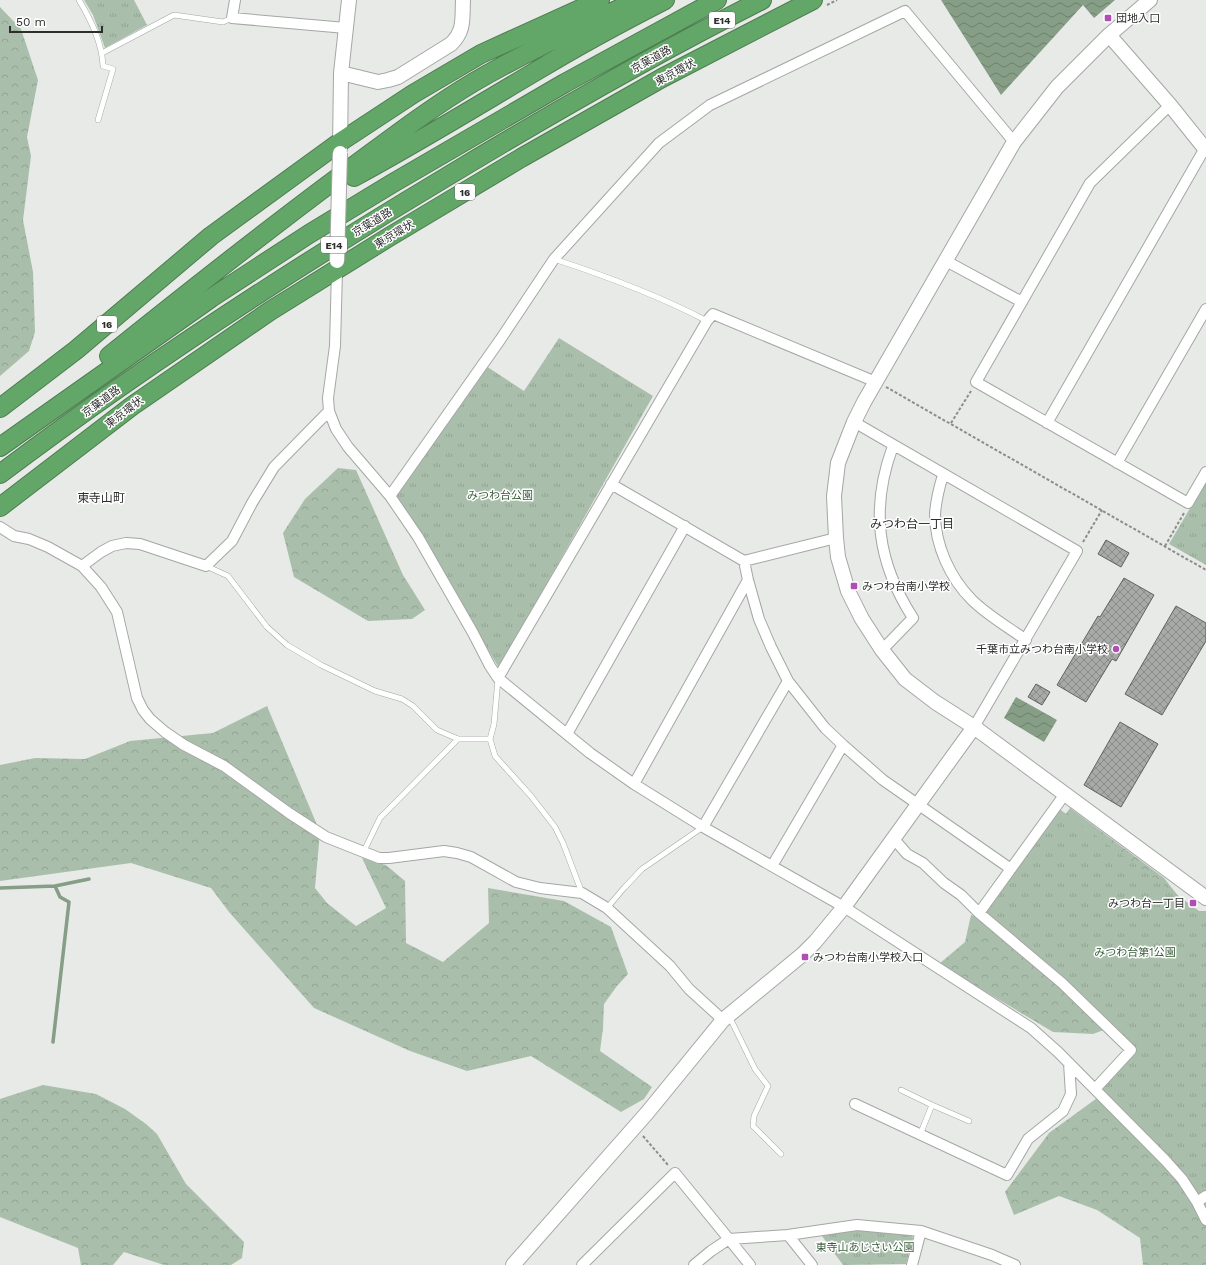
<svg xmlns="http://www.w3.org/2000/svg" width="1206" height="1265" font-family="'Work Sans','Noto Sans JP',sans-serif">
<style>
.forest{fill:url(#forest-crowns)}
.park{fill:url(#park-tufts)}
.water{fill:url(#water-waves)}
.lines{fill:none;stroke-linecap:round;stroke-linejoin:round}
.stream{stroke:#869d86;stroke-width:3.5}
.building{fill:url(#building-cross-hatch);stroke:#5f625f}
.lane-casing{stroke:#a4a7a4;stroke-width:6}
.street-casing{stroke:#a4a7a4;stroke-width:12}
.secondary-casing{stroke:#a4a7a4;stroke-width:16}
.highway-casing{stroke:#4f7c52;stroke-width:20}
.path{stroke:#8b8d8b;stroke-width:2;stroke-dasharray:3 2;stroke-linecap:butt}
.lane{stroke:#fff;stroke-width:5}
.street{stroke:#fff;stroke-width:10}
.secondary{stroke:#fff;stroke-width:14}
.highway{stroke:#62a767;stroke-width:18}
.secondary-bridge-casing{stroke:#a4a7a4;stroke-width:16;stroke-linecap:butt}
.secondary-bridge{stroke:#fff;stroke-width:14}
.poi-dot{fill:#b04eb5;stroke:#fff;stroke-width:1.5}
.labels{text-anchor:middle;stroke-width:3;stroke-linejoin:round;paint-order:stroke}
.shield{fill:#fff;stroke:#6b6c6b;stroke-width:1}
.shield-label{font-size:10px;font-weight:bold;fill:#2c2d2c}
.poi-label{font-size:11px;fill:#2c2d2c;stroke:#fff;text-anchor:start}
.street-label{font-size:11px;fill:#2c2d2c;stroke:#fff}
.park-label{font-size:11px;fill:#375d3a;stroke:#fff}
.neighbourhood-label{font-size:12px;fill:#2c2d2c;stroke:#fff}
</style>
<defs>
<pattern id="forest-crowns" width="20" height="18" patternUnits="userSpaceOnUse"><rect width="20" height="18" fill="#aabfab"/><path d="M2 6a3 3 0 1 1 6 0M12 15a3 3 0 1 1 6 0" fill="none" stroke="#92a493"/></pattern>
<pattern id="park-tufts" width="24" height="20" patternUnits="userSpaceOnUse"><rect width="24" height="20" fill="#aabfab"/><path d="M3 7l-1-3M5 7V3M7 7l1-3M15 17l-1-3M17 17v-4M19 17l1-3" fill="none" stroke="#92a493"/></pattern>
<pattern id="water-waves" width="16" height="10" patternUnits="userSpaceOnUse"><rect width="16" height="10" fill="#869d86"/><path d="M0 5q4-4 8 0t8 0" fill="none" stroke="#6e806e"/></pattern>
<pattern id="building-cross-hatch" width="8" height="8" patternUnits="userSpaceOnUse"><rect width="8" height="8" fill="#a7aaa7"/><path d="M0 0l8 8M0 8l8-8" fill="none" stroke="#888b88"/></pattern>
</defs>
<rect width="100%" height="100%" fill="#e7eae7"/>
<path class="forest" d="M0,7L21,29L38,80L27,137L31,156L23,220L33,272L35,332L29,351L0,376Z
M338,468L356,470L403,575L425,610L412,619L368,621L294,577L283,533L305,499Z
M267,706L320,832L315,888L327,903L356,926L386,908L362,858L386,865L405,881L406,943L443,962L489,923L488,888L564,901L611,927L628,974L617,986L604,1004L603,1028L600,1051L652,1087L644,1099L621,1112L531,1056L467,1071L410,1051L314,1008L229,912L211,888L131,863L0,881V765L35,758L85,759L130,741L213,733Z
M1070,808L1164,878L1190,911H1206V1265H1143L1140,1238L1097,1210L1059,1196L1014,1215L1005,1192L1049,1133L1104,1093L1141,1050L1120,1024L1093,1034L1053,1032L939,964L965,942L971,915L1009,926L1042,847Z
M43,1085L96,1094L125,1109L146,1124L157,1134L186,1184L244,1242L242,1258L231,1265H164L124,1252L113,1265H81L78,1248L0,1217V1099Z"/>
<path class="park" d="M84,0H134L147,25L105,48L93,15Z
M559,338L653,396L499,668L396,495L486,366L524,391Z
M1206,481V565L1169,544Z
M1058,808L1206,916V1190L1198,1195L1099,1088L1135,1052L982,913Z
M859,1228L911,1233L913,1238L906,1264L843,1265L822,1236Z"/>
<path class="water" d="M941,0H1115L1094,18L1083,5L1001,95Z
M1016,697L1057,720L1044,742L1004,718Z"/>
<g class="lines">
<path class="stream" d="M0,888L55,886L89,879
M53,1042L69,902L60,897L55,886"/>
</g>
<path class="building" d="M1106,540L1129,553L1121,567L1098,554Z
M1124,578L1154,595L1116,661L1112,659L1086,702L1057,685L1098,616L1100,617Z
M1176,606L1206,623V641L1162,715L1125,694Z
M1036,684L1050,692L1042,705L1028,697Z
M1120,722L1158,744L1121,807L1084,785Z"/>
<g class="lines">
<g class="lane-casing">
<path id="lane" d="M79,0C91,20 102,42 103,66L113,69L98,120
M102,53L174,15L223,22L232,18
M554,259C606,276 658,295 707,321
M206,566L228,576L267,627L287,645L321,665L375,691L402,699L413,706L437,730L458,739H490
M498,679L494,724L490,739L495,756L531,796L555,827L563,843L582,893
M363,853L380,818L458,739
M607,908L624,888L642,869L703,827
M729,1016L755,1069L768,1086L754,1116L753,1126L781,1154
M901,1090L932,1105L920,1135
M932,1105L969,1121"/>
</g>
<g class="street-casing">
<path id="street" d="M235,0L232,18L346,28
M1170,105L1090,183L976,382L1188,503L1206,472
M946,261L1022,302
M337,270L335,346L328,398L329,411L336,429L348,447L390,496L418,537L473,633L490,666L498,678L590,753L634,784L703,827L844,907L1031,1028L1058,1052L1165,1160L1182,1179L1197,1202L1206,1220
M854,422L1077,551L974,727
M1047,423L1205,148
M1117,463L1206,309
M943,475C939,488 936,500 935,514C935,545 950,578 972,600C987,615 1008,627 1026,640
M611,484L744,561L836,538
M390,496L500,340L554,259L659,143L710,105L905,11L1014,142
M0,527L14,536L29,539L48,547L82,566L101,587L117,612L137,698L143,710L150,719L165,732L184,745L224,766L289,813L326,837L379,858H389L444,851L457,853L471,857L516,882L540,888L582,893L607,908L670,966L689,989L723,1020
M744,561L748,580L759,619L771,647L788,681L825,728L843,745L883,780L1011,869
M82,566L101,552L112,546L126,543L140,544L206,566L232,541L252,503L274,467L329,411
M882,650L913,618C877,562 870,508 893,446
M498,678L707,321L713,314L876,382
M567,734L685,526
M634,784L748,580
M703,827L788,681
M894,839L907,854L923,863L944,883L961,895L979,913L1062,983L1131,1050L1095,1089
M772,866L843,745
M979,913L1065,794
M855,1104L1007,1175L1028,1139L1063,1111L1071,1094L1069,1063
M1197,1202L1206,1196
M788,1235L857,1225L921,1231
M582,1265L675,1173L750,1265
M694,1265L711,1251L729,1239L788,1235L812,1265
M912,1265L921,1231L992,1255L1015,1265"/>
</g>
<g class="secondary-casing">
<path id="secondary" d="M1150,0L1109,35L1057,87L1014,142L864,402L854,422L838,463L834,496L836,538L838,557L848,591L862,619L882,650L905,679L935,702L974,727L1206,898
M1109,35L1170,105L1206,150
M341,73L378,82L388,80L398,77L451,44C465,31 462,18 463,0
M340,149L341,73L349,0
M513,1265L647,1113L723,1020L803,954L815,942L844,907L974,727"/>
</g>
<g class="highway-casing">
<path id="highway" d="M354,177C417,143 477,106 538,70C579,45 622,22 665,0
M109,356C185,295 262,234 340,176C384,144 427,110 474,82C527,51 583,26 638,0
M0,408L76,350L211,236L340,142L413,94L481,54L600,0
M0,447L211,298L309,234L393,183L565,83L717,0
M0,474C142,367 291,270 443,179C547,116 653,55 762,0
M0,507L132,406L270,311L389,237L521,158L662,78L813,0"/>
</g>
<path class="path" d="M827,5L837,0
M886,387L1206,570
M951,423L971,391
M1083,542L1102,510
M1165,546L1184,513
M643,1136L668,1165"/>
<use href="#lane" class="lane"/>
<use href="#street" class="street"/>
<use href="#secondary" class="secondary"/>
<use href="#highway" class="highway"/>
<g class="secondary-bridge-casing">
<path id="secondary-bridge" d="M337,261L340,153"/>
</g>
<use href="#secondary-bridge" class="secondary-bridge"/>
</g>
<g class="poi-dot">
<rect x="1104" y="14" width="8" height="8" rx="2"/>
<rect x="850" y="582" width="8" height="8" rx="2"/>
<circle cx="1116" cy="649" r="4"/>
<rect x="1189" y="899" width="8" height="8" rx="2"/>
<rect x="801" y="953" width="8" height="8" rx="2"/>
</g>
<g class="labels">
<g class="shield">
<rect x="709" y="12" width="26" height="16" rx="3"/>
<rect x="455" y="184" width="20" height="16" rx="3"/>
<rect x="321" y="237" width="26" height="16" rx="3"/>
<rect x="97" y="316" width="20" height="16" rx="3"/>
</g>
<g class="shield-label">
<text x="722" y="24">E14</text>
<text x="465" y="196">16</text>
<text x="334" y="249">E14</text>
<text x="107" y="328">16</text>
</g>
<g class="poi-label">
<text x="1116" y="22">団地入口</text>
<text x="862" y="590">みつわ台南小学校</text>
<text x="1108" y="653" text-anchor="end">千葉市立みつわ台南小学校</text>
<text x="1185" y="907" text-anchor="end">みつわ台一丁目</text>
<text x="813" y="961">みつわ台南小学校入口</text>
</g>
<g class="street-label">
<text transform="translate(651 59) rotate(-29)" y="4">京葉道路</text>
<text transform="translate(675 72) rotate(-28)" y="4">東京環状</text>
<text transform="translate(372 222) rotate(-31)" y="4">京葉道路</text>
<text transform="translate(394 234) rotate(-31)" y="4">東京環状</text>
<text transform="translate(101 401) rotate(-36)" y="4">京葉道路</text>
<text transform="translate(124 412) rotate(-37)" y="4">東京環状</text>
</g>
<g class="park-label">
<text x="500" y="499">みつわ台公園</text>
<text x="1135" y="956">みつわ台第1公園</text>
<text x="865" y="1251">東寺山あじさい公園</text>
</g>
<g class="neighbourhood-label">
<text x="101" y="502">東寺山町</text>
<text x="912" y="528">みつわ台一丁目</text>
</g>
</g>
<path d="M10 26v6h92v-6" fill="none" stroke="#2c2d2c" stroke-width="2"/>
<text x="16" y="26" font-size="12" fill="#2c2d2c" stroke="#ffffff" stroke-width="3" paint-order="stroke">50 m</text>
</svg>
